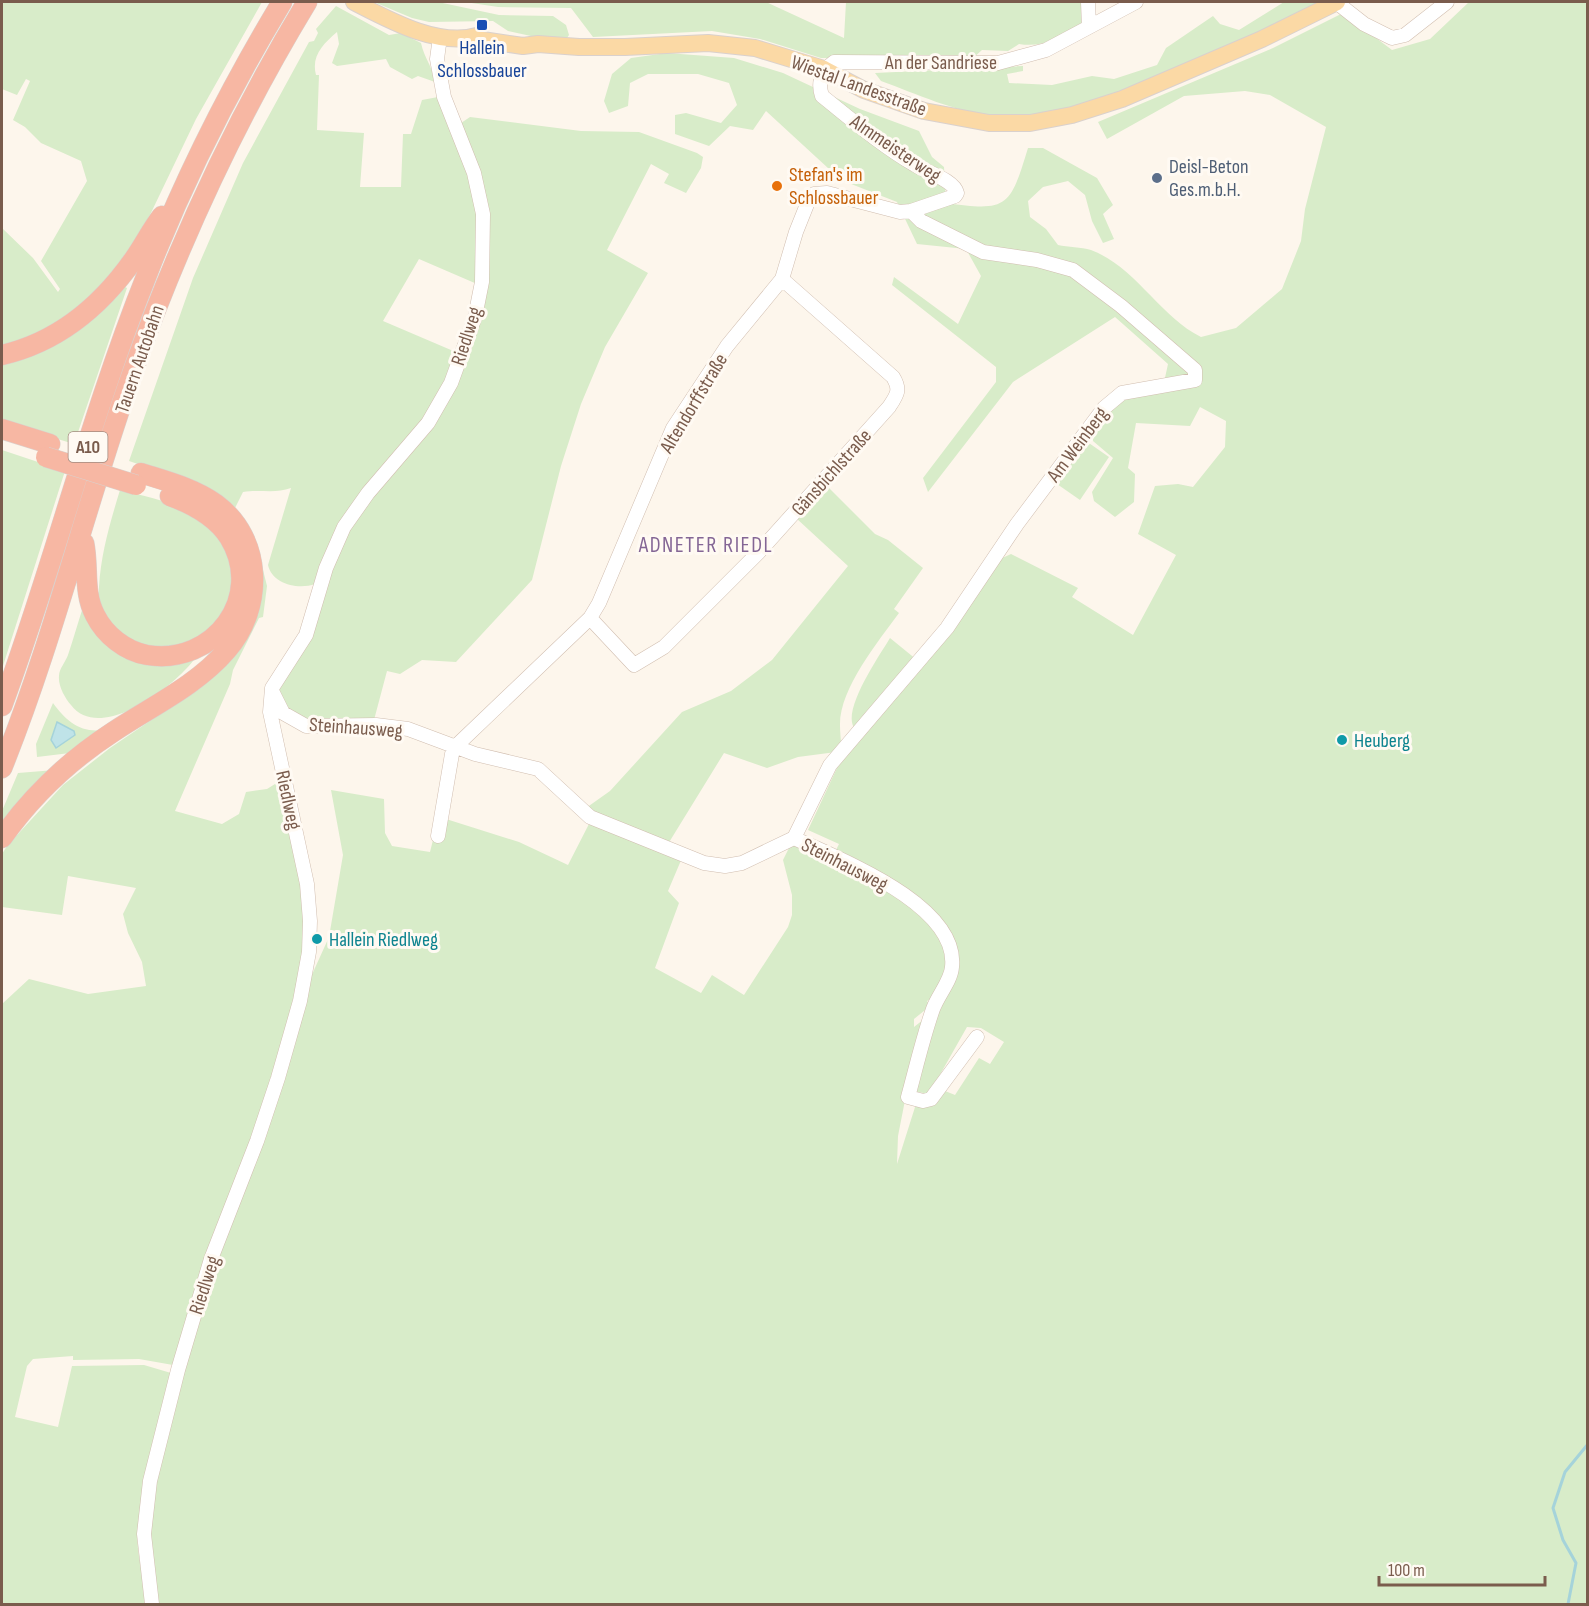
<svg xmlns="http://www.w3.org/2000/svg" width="1589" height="1606" font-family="'Sofia Sans Condensed',sans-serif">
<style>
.green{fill:#d8ecc9;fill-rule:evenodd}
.water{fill:#bfe3e8;stroke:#a5d3da;stroke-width:1.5}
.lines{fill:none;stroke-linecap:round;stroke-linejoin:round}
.stream{stroke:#a5d3da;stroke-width:3}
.minor-casing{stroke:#d1beb0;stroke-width:15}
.major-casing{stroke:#dad1cd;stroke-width:18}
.highway-casing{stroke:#dad1cd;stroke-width:21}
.minor{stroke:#fff;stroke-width:14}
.major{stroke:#fbd9a5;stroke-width:16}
.highway{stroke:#f7b7a3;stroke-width:20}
.highway-bridge-casing{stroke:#dad1cd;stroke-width:21;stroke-linecap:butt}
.highway-bridge{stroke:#f7b7a3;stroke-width:20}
.transit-dot{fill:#1a4fb4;stroke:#fffaf3;stroke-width:2}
.service-dot{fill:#5c6f8a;stroke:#fffaf3;stroke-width:2}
.food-dot{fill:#e8710a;stroke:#fffaf3;stroke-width:2}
.culture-dot{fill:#0f9aa8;stroke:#fffaf3;stroke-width:2}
.labels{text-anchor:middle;stroke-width:6;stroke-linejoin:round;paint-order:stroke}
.shield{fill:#fffaf3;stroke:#a28b7f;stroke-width:1.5}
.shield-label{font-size:18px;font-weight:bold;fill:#7a5c4d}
.transit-label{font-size:20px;fill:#164399;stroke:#fffaf3}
.street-label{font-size:20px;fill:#7a5c4d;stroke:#fffaf3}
.service-label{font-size:20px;fill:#4e5e75;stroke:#fffaf3;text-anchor:start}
.food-label{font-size:20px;fill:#c56008;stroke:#fffaf3;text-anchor:start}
.culture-label{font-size:20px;fill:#0d838f;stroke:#fffaf3;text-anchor:start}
.quarter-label{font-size:22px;letter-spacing:1.5px;fill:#846695;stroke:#fffaf3}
</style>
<rect width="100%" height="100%" fill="#fdf6ec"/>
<path class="green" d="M2,2H262L196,119L149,217L120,265L87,304L31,338L2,346V228L33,258L58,292L60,289L41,261L87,181L81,161L41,143L25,127L13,120L30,81L26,79L17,95L2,89Z
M374,2H438L499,15L553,16L566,25L569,35L567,38H540L508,31L493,21L429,22L412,18Z
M465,2H766L844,38L846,2H1083L1082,26C1061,37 1043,48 1019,44L1008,51L982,50L972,59L821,58L760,39L712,31L593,37L571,8L498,7Z
M1284,2H1322C1237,42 1086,123 994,116C955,112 917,94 881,81L875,73L1023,66V71L1007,74L1009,83L1052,85L1092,76L1114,79L1157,65L1166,48L1213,16L1220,24L1239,30Z
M1469,2H1587V1604H155L149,1507L208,1279L305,990L329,937L343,855L331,790L384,799L385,833L392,846L430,852L434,836L446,819L519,842L568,865L590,822L682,858L668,891L679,903L655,968L701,993L712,975L744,995L788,927L792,915V895L783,860L792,842L843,864L904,900L944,935L949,963L935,997L927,1001L930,1006L914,1019V1027L938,1008L957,965L953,937L946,926L835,852L839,844L808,830L837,768L998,560L1011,554L1078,588L1072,597L1133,635L1176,555L1138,534L1155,486L1178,484L1193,487L1225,447L1226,421L1200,407L1190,426L1136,423L1128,468L1135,474L1134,502L1115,517L1094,501L1092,492L1113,458L1093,441V435L1113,402L1163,387L1168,364L1115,317L1013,382L928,492L923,478L996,382V367L892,285L894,277L958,324L981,276L966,249L917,244L897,202L841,180L766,111L753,130L730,126L709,146L675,134V115L686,113L721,123L737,105L729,83L698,74H648L630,83L628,106L609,113L604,101L612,74L631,58L667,53L734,58L783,73L860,109L919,131L932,157L944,167L946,203C1008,212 1010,207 1028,148H1043L1097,178L1113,205L1103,214L1114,239L1103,243L1092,221L1085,195L1068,181L1043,187L1028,201L1030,217L1046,229L1058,245C1068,247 1081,247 1091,250C1136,267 1159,316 1201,337L1236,328L1282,289L1301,241L1305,209L1326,127L1270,95L1245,91L1184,96L1107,139L1098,122L1273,48L1343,13L1392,50L1430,39ZM967,1027L981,1028L1004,1042L990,1064L979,1058L955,1095L945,1091L916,1104L897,1164L898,1136L907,1090L929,1094Z
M336,6L389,35L401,33L421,43C424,58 433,67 435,82L418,76L412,79L390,67L386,59L337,66L332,63L339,44L337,32C323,44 311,56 316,75H319L317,130L364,133L360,187H401L403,134H411L422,100L438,97L456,136L479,209L477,284L419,259L383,321L458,353L446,384L426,419L387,466L315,584C298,590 272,584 268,565L291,488C275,494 260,489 243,492L233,512L188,481L129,461L193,278L243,163L309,42L314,41L318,33L316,29Z
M470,117L581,131L639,132L697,153L703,157L701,168L686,193L664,183L669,174L651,164L607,250L648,273L605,347L581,404L561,466L532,580L456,662L422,660L400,674L387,671L374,720L321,724L289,713L278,694L279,682L325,587L347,527L458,376L490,216L487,199L483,195L461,123Z
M123,286L127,288L74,444L2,422V361Z
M1086,441L1109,457L1080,500L1057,484Z
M2,450L65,471L2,669Z
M826,485L875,534L888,540L923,568L894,609L899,613C878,642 839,689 840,726C840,733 841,739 841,745L836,752L798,757L767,768L724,753L668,844L586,808L610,791L682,712L731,691L772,660L848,566L796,518Z
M120,490C148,497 182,503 205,522C276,580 200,685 125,636C113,628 103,619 99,606C97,600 99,593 99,587C101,553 110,523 120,490Z
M261,562L267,586L263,617L259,618L233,670L230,684L175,811L222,824L239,814L246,792L267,789L283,779L307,924L287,1036L173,1365L139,1359L73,1360V1356L33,1359L27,1366L15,1417L58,1427L72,1366L144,1365L171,1373L140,1527C132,1541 146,1586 149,1604H2V1004L29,979L88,994L146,986L142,962L128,933L123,914L136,888L68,876L62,915L2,907V854L7,846L63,785L110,748L178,702L262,586Z
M85,601L120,650L198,654C180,683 101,745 71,705C65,698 58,686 59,676C59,669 66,661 68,655C74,637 79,619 85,601Z
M890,638L917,660L855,729C840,712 880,655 890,638Z
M53,703C66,721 80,733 103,730L70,753L37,757L36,744Z
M55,770L2,825V811L18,773Z"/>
<path class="water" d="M57,722L74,731L75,735L56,748L51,740Z"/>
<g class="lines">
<path class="stream" d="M1568,1604L1576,1563L1563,1540L1553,1508L1565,1472L1588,1444"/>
<g class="minor-casing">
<path id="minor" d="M1088,2L1089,27
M1336,2L1364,24L1392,38L1405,35L1447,2
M590,618L634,665L664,647L758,553L889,407C897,395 901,390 893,377L782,279
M273,693L283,713L306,726L376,725L408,729L475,754L538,769L590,817L704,863L725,866L742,863L794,838
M438,836L452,754L455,747L590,618L599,603L673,428L727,346L782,279L796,232L810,197L814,194L827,193L900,212L911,211L955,196L957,193C954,180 926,172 915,165C882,146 852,120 822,96C817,81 822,71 834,62L998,63L1046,50L1136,2
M794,838L830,765L947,628L1017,524L1104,408L1122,393L1195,380V370L1121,306L1073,270L1037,260L983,252L921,221L911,211
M794,838C841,860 959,905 952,967C951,981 938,995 933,1009C923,1037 916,1068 908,1097L923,1101L931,1099L977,1037
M152,1604L144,1534L150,1481L178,1370L211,1259L257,1141L278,1078L300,1001L309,952L310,921L307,884L270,712L272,688L306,635L326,568L344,527L368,493L428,423L451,383L475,317L482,282L483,214L474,173L444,97L437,59L440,37"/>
</g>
<g class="major-casing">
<path id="major" d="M354,2C389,20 437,47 477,36
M469,38L523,46L538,44L579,47H625L708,43L755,48L824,69L864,90L924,111L989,123H1030L1072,115L1122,99L1262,39L1337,2"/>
</g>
<g class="highway-casing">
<path id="highway" d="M2,355C58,342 101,306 134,259C144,245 151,230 162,216
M2,429L50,444
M84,543C89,567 83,592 95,615C105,635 125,651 147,655C214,666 266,597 229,537C216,517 192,504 170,496
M2,706C54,565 90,417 146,277C183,181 229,90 282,2
M2,768C54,639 86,503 133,371C179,242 236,119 307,2
M2,838C31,797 70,760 113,732C152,706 196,686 227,650C264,607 263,539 216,504C194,488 166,481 141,473"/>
</g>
<use href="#minor" class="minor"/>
<use href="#major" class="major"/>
<use href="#highway" class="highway"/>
<g class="highway-bridge-casing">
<path id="highway-bridge" d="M46,457L136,485"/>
</g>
<use href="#highway-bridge" class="highway-bridge"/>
</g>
<rect class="transit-dot" x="476" y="19" width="12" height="12" rx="3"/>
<circle class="service-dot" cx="1157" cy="178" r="6"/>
<circle class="food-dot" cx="777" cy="186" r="6"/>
<g class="culture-dot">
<circle cx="1342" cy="740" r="6"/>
<circle cx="317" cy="939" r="6"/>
</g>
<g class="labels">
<rect class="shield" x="68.5" y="432" width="39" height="30" rx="4.5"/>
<g class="shield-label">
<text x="88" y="453">A10</text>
</g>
<g class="transit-label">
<text x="482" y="54">Hallein<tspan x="482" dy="23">Schlossbauer</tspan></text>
</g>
<g class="street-label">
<text x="941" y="69">An der Sandriese</text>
<text transform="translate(859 85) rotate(20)" y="7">Wiestal Landesstraße</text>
<text transform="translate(896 148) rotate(34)" y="7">Almmeisterweg</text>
<text transform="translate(466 336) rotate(-72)" y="7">Riedlweg</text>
<text transform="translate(139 359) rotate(-71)" y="7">Tauern Autobahn</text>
<text transform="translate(693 403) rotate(-59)" y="7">Altendorffstraße</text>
<text transform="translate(1077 444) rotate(-53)" y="7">Am Weinberg</text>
<text transform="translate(831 472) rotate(-48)" y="7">Gänsbichlstraße</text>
<text transform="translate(356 727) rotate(4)" y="7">Steinhausweg</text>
<text transform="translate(289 800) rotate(78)" y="7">Riedlweg</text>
<text transform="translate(845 864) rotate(27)" y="7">Steinhausweg</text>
<text transform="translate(204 1285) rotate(-72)" y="7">Riedlweg</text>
</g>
<g class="service-label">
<text x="1169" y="173">Deisl-Beton<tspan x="1169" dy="23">Ges.m.b.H.</tspan></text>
</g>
<g class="food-label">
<text x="789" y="181">Stefan's im<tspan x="789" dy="23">Schlossbauer</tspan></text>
</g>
<g class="culture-label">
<text x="1354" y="747">Heuberg</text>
<text x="329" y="946">Hallein Riedlweg</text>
</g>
<g class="quarter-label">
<text x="706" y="552">ADNETER RIEDL</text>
</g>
</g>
<rect width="1589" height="1606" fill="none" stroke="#7a5c4d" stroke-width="6"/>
<path d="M1379 1576v9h166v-9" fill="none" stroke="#7a5c4d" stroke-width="3"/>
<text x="1388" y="1576" font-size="18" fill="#7a5c4d" stroke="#fffaf3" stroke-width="4.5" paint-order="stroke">100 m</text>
</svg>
